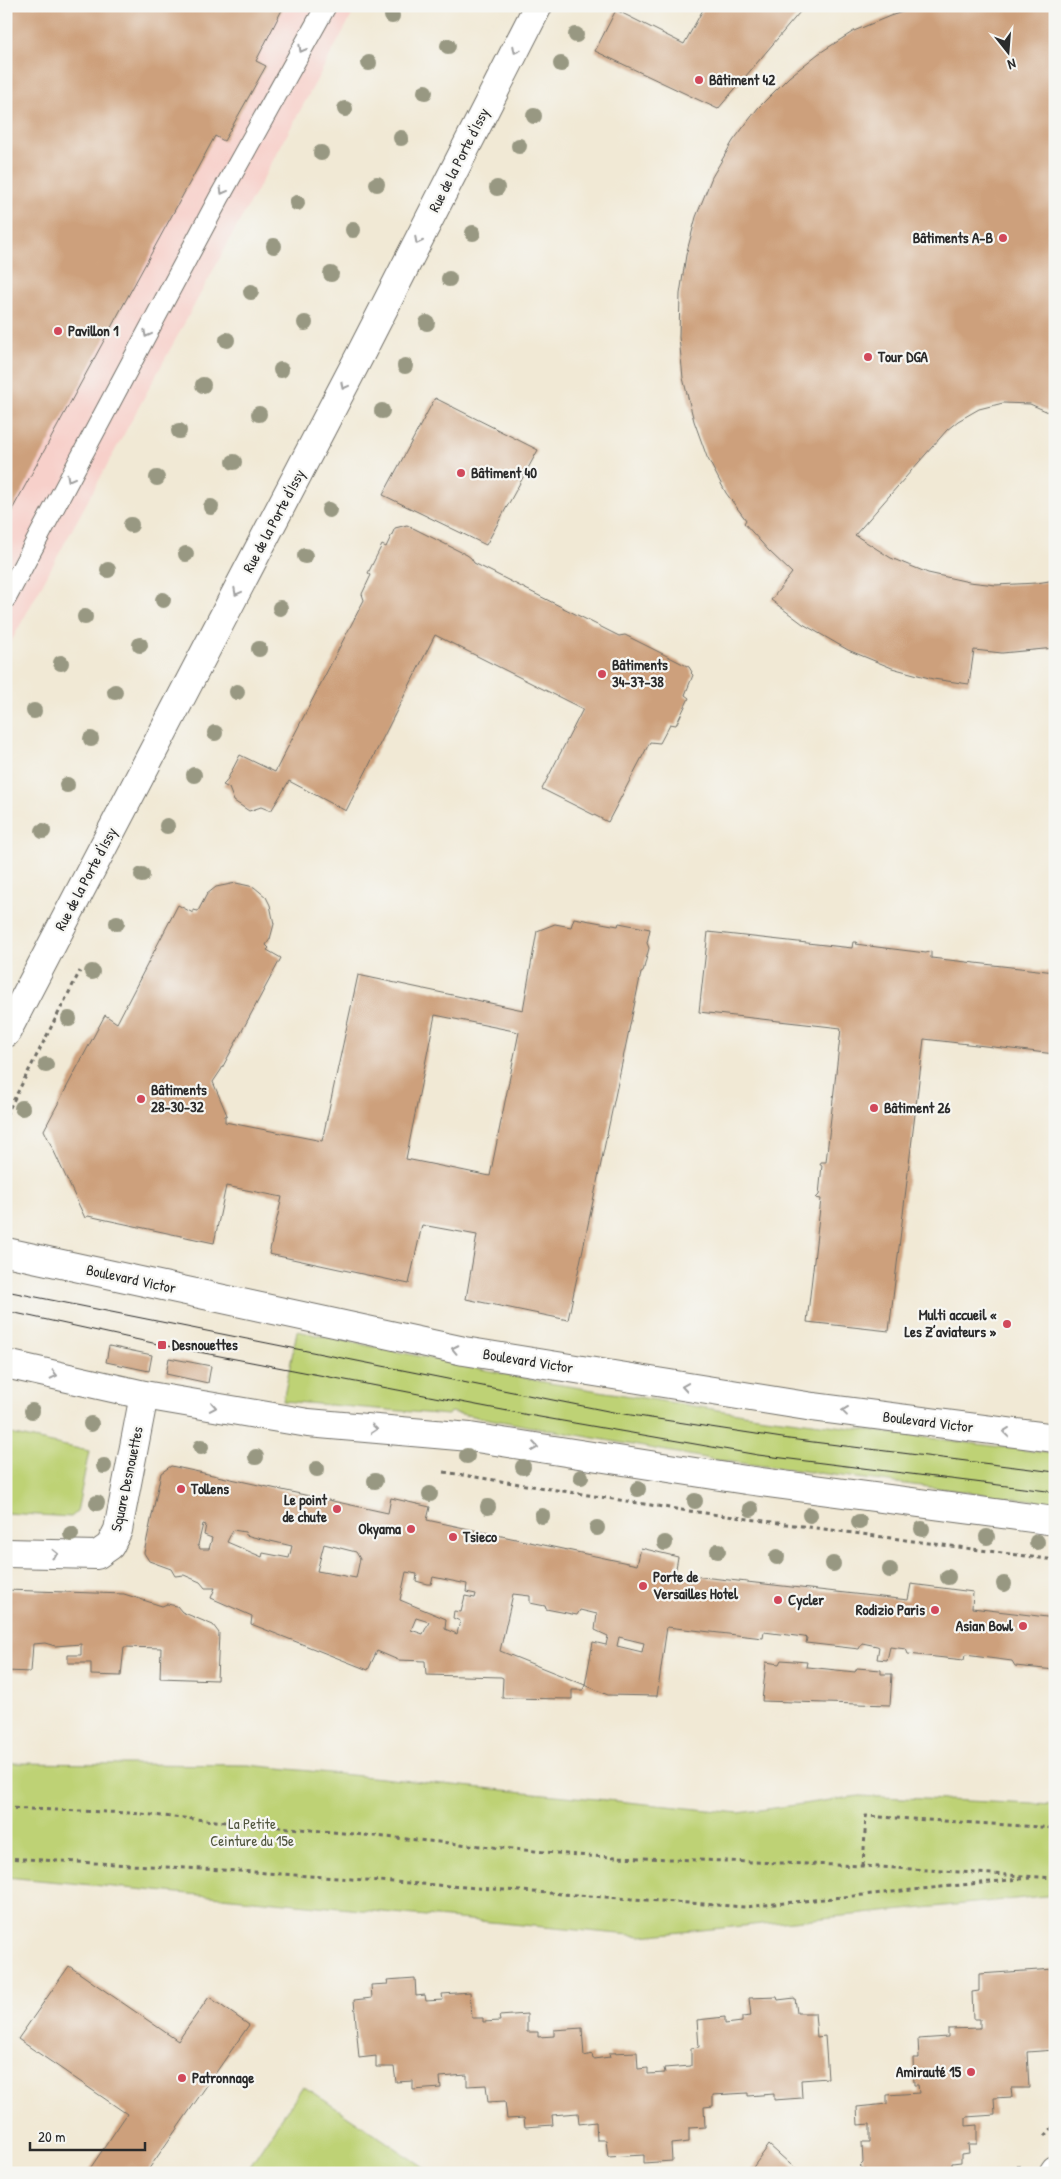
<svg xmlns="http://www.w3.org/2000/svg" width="1061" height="2179" font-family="'Patrick Hand',sans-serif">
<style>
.built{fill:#f7d0ca}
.green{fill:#bed275;stroke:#747e50}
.building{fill:#cda07b;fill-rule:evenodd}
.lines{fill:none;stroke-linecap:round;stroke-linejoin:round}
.lane-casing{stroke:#706e66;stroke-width:22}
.street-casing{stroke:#706e66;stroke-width:30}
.secondary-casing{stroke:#706e66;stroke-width:30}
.primary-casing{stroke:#706e66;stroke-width:30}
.path{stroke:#706e66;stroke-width:3;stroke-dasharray:4 4;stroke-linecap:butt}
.lane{stroke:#fff;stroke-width:20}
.street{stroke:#fff;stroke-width:28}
.secondary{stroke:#fff;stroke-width:28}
.primary{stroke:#fff;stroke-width:28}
.tram{stroke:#2b2b2b;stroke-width:1}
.tree{fill:#989882}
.oneway{stroke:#a0a0a0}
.poi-dot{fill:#d1495b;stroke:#f6f6f2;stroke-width:2}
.labels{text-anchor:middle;stroke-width:4.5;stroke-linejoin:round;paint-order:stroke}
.poi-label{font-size:15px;font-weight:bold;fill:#2b2b2b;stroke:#f6f6f2;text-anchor:start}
.street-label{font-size:15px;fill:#2b2b2b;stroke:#f6f6f2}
.park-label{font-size:15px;fill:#50553e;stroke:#f6f6f2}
</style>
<rect width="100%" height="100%" fill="#f6f6f2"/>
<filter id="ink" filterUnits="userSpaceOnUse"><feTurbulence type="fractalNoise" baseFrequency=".02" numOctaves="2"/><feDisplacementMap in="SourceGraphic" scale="10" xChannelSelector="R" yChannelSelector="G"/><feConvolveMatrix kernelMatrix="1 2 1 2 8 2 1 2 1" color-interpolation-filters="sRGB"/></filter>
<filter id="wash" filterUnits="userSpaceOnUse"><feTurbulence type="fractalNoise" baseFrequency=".0096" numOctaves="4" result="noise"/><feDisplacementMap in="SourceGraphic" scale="20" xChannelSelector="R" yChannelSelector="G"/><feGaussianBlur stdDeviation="1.12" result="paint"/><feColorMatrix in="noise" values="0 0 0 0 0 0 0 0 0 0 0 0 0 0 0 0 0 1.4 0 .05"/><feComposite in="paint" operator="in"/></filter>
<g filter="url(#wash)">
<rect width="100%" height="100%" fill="#f1e9d5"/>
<path class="built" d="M6,6H357L6,651Z"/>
<path class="green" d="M297,1331L549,1383L750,1415L1055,1454V1503L716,1460L450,1412L448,1415L283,1401Z
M6,1433L89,1451L77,1512L71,1517L6,1513Z
M6,1763L248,1765L739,1813L859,1796L1055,1805V1895L641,1936L6,1877Z
M303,2086L433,2173H245Z"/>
<g id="blocks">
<path class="building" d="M6,6H284L256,61L266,66L224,141L215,136L6,521Z
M705,6H805L718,109L595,51L616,10L684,44Z
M921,6H1055V415L1030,404L1003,403L979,409L958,421L947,430L855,535L891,558L928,573L969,582L996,585L1037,583L1055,580V648L1002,653L974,650L969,684L933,679L892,668L848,650L803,624L771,600L792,573L769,551L744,523L746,520L726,493L707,457L694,421L683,378L679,337L680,294L686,255L696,217L712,177L733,141L758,108L789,77L818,54L854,31L890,16Z
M435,398L538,450L486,545L383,495Z
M407,525L467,555L471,558L474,563L619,636L625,635L689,667L692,672L691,673L693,675L685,695L689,698L676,725L670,724L660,743L650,742L608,822L542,789L583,709L435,635L346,811L289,781L271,811L261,807L249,811L234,801L229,788L223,785L226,782L240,755L275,772L364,600L362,594L371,575L368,573L382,545L386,547L395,528Z
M236,883L254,887L266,897L270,905L274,924L270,939L266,945L269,948L267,950L281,958L221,1070L213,1082L227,1115L225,1116V1122L322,1141L358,975L523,1010L537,931L555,924L571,927L574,918L618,926L619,923L650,929L647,943L649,948L643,972L641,973L568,1320L466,1299L477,1235L422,1225L409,1284L269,1254L282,1197L226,1186L214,1243L88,1216L85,1218L44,1130L105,1015L117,1023L178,905L193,913V910L198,911L207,894L216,887ZM435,1015L519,1032L490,1176L406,1159Z
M708,932L852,948L853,942H857L856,944L877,947L926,953L931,951V958L1055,972V1054L924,1039L889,1331L807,1322L821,1199L816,1198L819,1195L822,1165H820L821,1162H826L841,1028L699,1012Z
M109,1346L152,1355L149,1371L106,1362Z
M169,1358L211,1366L208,1383L166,1374Z
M171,1466L388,1513L391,1498L430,1507L427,1520L637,1565L641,1548L678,1557L675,1574L908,1600L911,1584L973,1592L972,1608L1055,1618V1670L1015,1666L1012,1661L965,1655L964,1660L908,1654L906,1649L890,1647L887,1660L877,1659L879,1647L877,1646L862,1643L859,1649L806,1643L807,1638L804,1637L764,1632L763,1638L667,1627L657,1696L608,1695L585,1685L583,1690H572V1699L502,1698L503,1678L501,1677L426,1675L425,1661L398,1660L377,1651L368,1670L251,1624L252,1616L211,1598L215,1588H205L200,1582L184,1575L175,1576L171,1569L149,1561L144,1553L161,1473ZM203,1524L206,1525L204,1535L212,1538L209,1549H200L198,1545ZM233,1530L245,1532L246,1535L253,1537L292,1546L289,1558L263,1553L262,1557L227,1542ZM324,1544L356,1552L360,1559L356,1578L317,1571ZM406,1572L417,1574L416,1581L427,1584H431L433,1577L467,1584L466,1592L476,1594L475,1598L465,1596L461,1612L454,1611L453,1618L460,1621L457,1634L445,1629L446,1619L400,1600ZM513,1594L530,1596V1603L545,1606L546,1609L577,1615L580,1610L597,1614L595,1630L608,1636L606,1645L593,1642L585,1685L500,1651ZM416,1618L429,1622L423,1634L411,1630ZM619,1637L644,1643L642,1652L617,1646Z
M6,1590L124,1594L162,1606L167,1604L177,1606L182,1612L213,1625L219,1633L217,1680L160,1678L161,1648L124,1647L121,1676L91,1675V1663H68V1655H81V1644L55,1646L45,1643L33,1644L31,1672L6,1671Z
M781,1660L807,1662L806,1667H808L855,1672L857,1668L881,1670V1674H892L890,1705L762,1701L766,1662L779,1664Z
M69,1966L178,2041L209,1997L249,2025L146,2173H87L127,2114L18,2039Z
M1054,1969L1055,2050L1027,2052L1029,2088H1011L1012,2097L994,2098L995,2115L966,2117V2126L977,2125V2144H968L969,2153L961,2154V2162L952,2163V2173H869L860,2166L863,2163L862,2142H870V2124L858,2125L857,2107L887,2104V2095L919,2093L918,2085H914L913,2058H919L918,2039L948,2037V2029L980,2028V2019H973L972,1992L979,1991V1974Z
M415,1978L416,1996L425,1995L426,2001L443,2000L442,1994L470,1992L472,2018H483V2022L500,2021L499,2016L527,2014V2032H538V2037L554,2036V2030L582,2028L584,2056L592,2054L593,2059L610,2057L609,2053L637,2052L638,2069L648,2068V2074L665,2073L664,2068L691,2066V2048L699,2047L697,2020L725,2017V2024L742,2022V2017L751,2016L749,1998L777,1997L778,2000L795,1998L797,2013H815L817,2037L825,2036L828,2078L801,2080L802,2098L774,2100V2094L748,2096V2093L713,2095V2106L704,2107L705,2127L689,2128V2142L671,2144L672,2161L644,2163V2155L608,2157L606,2140H597L596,2122L579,2124L578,2113L552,2115L553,2125L525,2127L524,2118L507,2119L505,2101L488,2102L486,2085L467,2086V2075L440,2077L441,2088L413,2090V2081L396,2082L394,2067H376V2056L359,2058L354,2000L372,1998L371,1985L388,1984L387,1980Z
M769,2145L800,2173H749Z"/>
</g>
</g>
<g filter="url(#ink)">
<use href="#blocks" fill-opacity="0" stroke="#706e66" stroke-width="1"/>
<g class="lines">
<g class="lane-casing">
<path id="lane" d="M6,598L219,198L326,6"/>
</g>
<g class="street-casing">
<path id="street" d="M6,1553L97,1555L110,1546L118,1530L144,1395"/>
</g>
<g class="secondary-casing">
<path id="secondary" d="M6,1033L360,355L538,6
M1053,2173L1055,2170"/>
</g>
<g class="primary-casing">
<path id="primary" d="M6,1252L464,1351L813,1407L1055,1438
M6,1364L144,1395L308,1423L470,1437L746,1480L1055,1521"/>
</g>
<path class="path" d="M6,1115L80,971
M444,1472L682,1510L1055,1560
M6,1808L130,1813L588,1856L863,1866L1055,1878
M6,1858L239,1871L745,1907L1030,1878
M863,1866L866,1816L1055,1828
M1045,2136L1055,2125
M1013,2173L1019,2165"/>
<use href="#lane" class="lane"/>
<use href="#street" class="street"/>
<use href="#secondary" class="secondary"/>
<use href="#primary" class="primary"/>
<path class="tram" d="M6,1291L618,1413L789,1439L1055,1472
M6,1311L162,1345L534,1416L758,1455L1055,1492"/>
</g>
<g class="tree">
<circle cx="392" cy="16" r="8"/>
<circle cx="576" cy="35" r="8"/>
<circle cx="448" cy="46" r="8"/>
<circle cx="369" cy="63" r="8"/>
<circle cx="561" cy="64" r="8"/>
<circle cx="425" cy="92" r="8"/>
<circle cx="345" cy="109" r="8"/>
<circle cx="534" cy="116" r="8"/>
<circle cx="401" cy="138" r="8"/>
<circle cx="519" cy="146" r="8"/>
<circle cx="321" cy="153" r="8"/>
<circle cx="377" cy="184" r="8"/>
<circle cx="497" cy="188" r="8"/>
<circle cx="297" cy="203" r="8"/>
<circle cx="353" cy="230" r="8"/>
<circle cx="473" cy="233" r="8"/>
<circle cx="274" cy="246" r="8"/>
<circle cx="331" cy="274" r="8"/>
<circle cx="449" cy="279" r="8"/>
<circle cx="251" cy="292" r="8"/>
<circle cx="305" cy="323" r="8"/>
<circle cx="427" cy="323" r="8"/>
<circle cx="227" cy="340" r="8"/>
<circle cx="405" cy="366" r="8"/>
<circle cx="281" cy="370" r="8"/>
<circle cx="203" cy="385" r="8"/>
<circle cx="382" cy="411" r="8"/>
<circle cx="259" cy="414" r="8"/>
<circle cx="179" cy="431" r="8"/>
<circle cx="234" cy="462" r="8"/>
<circle cx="157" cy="478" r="8"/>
<circle cx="211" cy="507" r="8"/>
<circle cx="329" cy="510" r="8"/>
<circle cx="131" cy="525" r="8"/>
<circle cx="186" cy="554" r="8"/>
<circle cx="305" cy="556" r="8"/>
<circle cx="108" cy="570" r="8"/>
<circle cx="163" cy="600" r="8"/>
<circle cx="280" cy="608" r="8"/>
<circle cx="85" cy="617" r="8"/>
<circle cx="140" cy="645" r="8"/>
<circle cx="259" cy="649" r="8"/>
<circle cx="61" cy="663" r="8"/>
<circle cx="115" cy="692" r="8"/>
<circle cx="237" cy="692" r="8"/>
<circle cx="34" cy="711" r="8"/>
<circle cx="215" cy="733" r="8"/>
<circle cx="91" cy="739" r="8"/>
<circle cx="194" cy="775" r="8"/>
<circle cx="67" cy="785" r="8"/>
<circle cx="167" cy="826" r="8"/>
<circle cx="43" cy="831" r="8"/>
<circle cx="142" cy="875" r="8"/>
<circle cx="117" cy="923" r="8"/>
<circle cx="92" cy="972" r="8"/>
<circle cx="69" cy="1019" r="8"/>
<circle cx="46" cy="1065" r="8"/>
<circle cx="22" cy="1108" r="8"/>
<circle cx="32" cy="1411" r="8"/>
<circle cx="91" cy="1424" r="8"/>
<circle cx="201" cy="1447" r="8"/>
<circle cx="467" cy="1456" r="8"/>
<circle cx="256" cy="1457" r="8"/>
<circle cx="104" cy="1466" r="8"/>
<circle cx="523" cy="1467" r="8"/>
<circle cx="317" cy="1469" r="8"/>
<circle cx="581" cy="1477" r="8"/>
<circle cx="375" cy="1481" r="8"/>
<circle cx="638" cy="1489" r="8"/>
<circle cx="430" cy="1494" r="8"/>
<circle cx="695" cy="1501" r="8"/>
<circle cx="97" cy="1503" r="8"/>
<circle cx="488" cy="1507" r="8"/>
<circle cx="751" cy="1509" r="8"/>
<circle cx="810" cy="1515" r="8"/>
<circle cx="542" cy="1516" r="8"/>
<circle cx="859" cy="1522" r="8"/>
<circle cx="597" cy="1528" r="8"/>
<circle cx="922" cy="1529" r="8"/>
<circle cx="71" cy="1534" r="8"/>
<circle cx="987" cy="1537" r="8"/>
<circle cx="1037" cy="1542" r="8"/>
<circle cx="665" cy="1543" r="8"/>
<circle cx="718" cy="1551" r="8"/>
<circle cx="777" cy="1557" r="8"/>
<circle cx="833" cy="1564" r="8"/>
<circle cx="890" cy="1570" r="8"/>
<circle cx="948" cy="1577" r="8"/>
<circle cx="1004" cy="1584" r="8"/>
</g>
<defs><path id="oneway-chevron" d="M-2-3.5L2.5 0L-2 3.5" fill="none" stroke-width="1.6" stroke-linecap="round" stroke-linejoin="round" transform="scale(1.25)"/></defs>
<g class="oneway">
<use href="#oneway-chevron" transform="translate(302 49) rotate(119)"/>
<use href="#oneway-chevron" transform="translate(516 50) rotate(117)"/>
<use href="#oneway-chevron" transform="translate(223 191) rotate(119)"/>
<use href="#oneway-chevron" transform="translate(418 241) rotate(117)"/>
<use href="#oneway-chevron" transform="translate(147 334) rotate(118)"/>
<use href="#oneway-chevron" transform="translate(344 386) rotate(118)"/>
<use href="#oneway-chevron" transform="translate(70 478) rotate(118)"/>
<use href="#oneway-chevron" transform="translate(237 592) rotate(118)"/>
<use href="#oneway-chevron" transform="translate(455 1349) rotate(-168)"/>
<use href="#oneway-chevron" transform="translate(54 1375) rotate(13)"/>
<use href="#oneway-chevron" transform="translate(685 1387) rotate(-171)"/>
<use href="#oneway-chevron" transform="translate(213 1407) rotate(10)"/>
<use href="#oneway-chevron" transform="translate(845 1411) rotate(-173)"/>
<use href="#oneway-chevron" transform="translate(374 1429) rotate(5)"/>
<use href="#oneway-chevron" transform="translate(1006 1432) rotate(-173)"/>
<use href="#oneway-chevron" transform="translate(535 1447) rotate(9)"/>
<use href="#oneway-chevron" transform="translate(55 1554) rotate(1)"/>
</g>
</g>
<g class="poi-dot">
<circle cx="699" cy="80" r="5"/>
<circle cx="1003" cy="238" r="5"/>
<circle cx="58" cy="331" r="5"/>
<circle cx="868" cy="357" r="5"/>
<circle cx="461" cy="473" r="5"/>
<circle cx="602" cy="674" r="5"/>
<circle cx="141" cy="1099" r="5"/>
<circle cx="874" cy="1108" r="5"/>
<circle cx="1007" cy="1324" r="5"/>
<rect x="157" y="1340" width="10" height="10" rx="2.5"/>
<circle cx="181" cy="1489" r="5"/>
<circle cx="337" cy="1509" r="5"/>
<circle cx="411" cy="1529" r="5"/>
<circle cx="453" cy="1537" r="5"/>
<circle cx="643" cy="1586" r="5"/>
<circle cx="778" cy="1600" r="5"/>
<circle cx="935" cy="1610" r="5"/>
<circle cx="1023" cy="1626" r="5"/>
<circle cx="971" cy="2072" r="5"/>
<circle cx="182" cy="2078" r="5"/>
</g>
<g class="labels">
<g class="poi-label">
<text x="709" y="85">Bâtiment 42</text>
<text x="993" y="243" text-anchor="end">Bâtiments A-B</text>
<text x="68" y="336">Pavillon 1</text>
<text x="878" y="362">Tour DGA</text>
<text x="471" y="478">Bâtiment 40</text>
<text x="612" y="670">Bâtiments<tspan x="612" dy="17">34-37-38</tspan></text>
<text x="151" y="1095">Bâtiments<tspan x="151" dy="17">28-30-32</tspan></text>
<text x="884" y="1113">Bâtiment 26</text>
<text x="997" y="1320" text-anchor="end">Multi accueil «<tspan x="997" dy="17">Les Z’aviateurs »</tspan></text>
<text x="172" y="1350">Desnouettes</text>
<text x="191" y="1494">Tollens</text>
<text x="327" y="1505" text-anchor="end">Le point<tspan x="327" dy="17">de chute</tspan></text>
<text x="401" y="1534" text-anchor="end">Okyama</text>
<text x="463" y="1542">Tsieco</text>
<text x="653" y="1582">Porte de<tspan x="653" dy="17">Versailles Hotel</tspan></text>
<text x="788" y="1605">Cycler</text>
<text x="925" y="1615" text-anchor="end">Rodizio Paris</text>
<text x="1013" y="1631" text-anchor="end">Asian Bowl</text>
<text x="961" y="2077" text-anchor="end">Amirauté 15</text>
<text x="192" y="2083">Patronnage</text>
</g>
<g class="street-label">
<text transform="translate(459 160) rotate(-63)" y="5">Rue de la Porte d'Issy</text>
<text transform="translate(274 521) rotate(-62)" y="5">Rue de la Porte d'Issy</text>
<text transform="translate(86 879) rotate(-62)" y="5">Rue de la Porte d'Issy</text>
<text transform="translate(131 1279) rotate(12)" y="5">Boulevard Victor</text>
<text transform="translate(528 1361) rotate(9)" y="5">Boulevard Victor</text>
<text transform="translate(928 1422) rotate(7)" y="5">Boulevard Victor</text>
<text transform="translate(127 1479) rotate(-78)" y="5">Square Desnouettes</text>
</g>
<g class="park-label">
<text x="252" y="1829">La Petite<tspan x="252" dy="17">Ceinture du 15e</tspan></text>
</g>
</g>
<rect width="1061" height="2179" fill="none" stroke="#f6f6f2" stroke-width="25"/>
<g transform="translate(1008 52) rotate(163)" stroke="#f6f6f2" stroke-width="4" paint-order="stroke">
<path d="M0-4L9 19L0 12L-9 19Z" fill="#2b2b2b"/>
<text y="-8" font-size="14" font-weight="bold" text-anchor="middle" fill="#2b2b2b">N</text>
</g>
<path d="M30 2142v8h115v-8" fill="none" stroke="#2b2b2b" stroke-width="2.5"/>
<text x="38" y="2142" font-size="15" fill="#2b2b2b" stroke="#f6f6f2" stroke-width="4" paint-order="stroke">20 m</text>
</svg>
